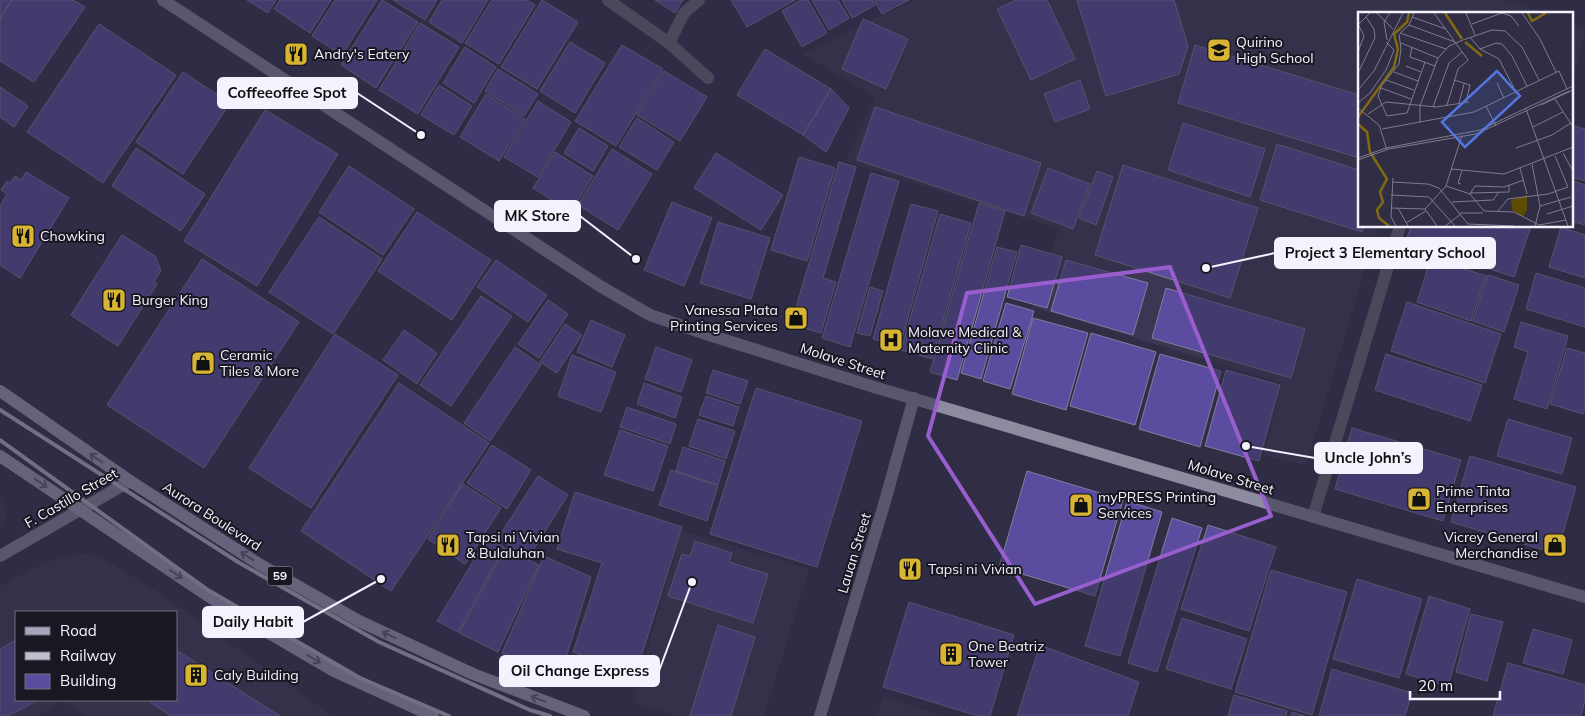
<svg xmlns="http://www.w3.org/2000/svg" width="1585" height="716" font-family="Mulish,sans-serif">
<style>
.built{fill:#3a3653;fill-rule:evenodd}
.building{fill:#5b4c9f;stroke:#817f9c}
.lines{fill:none;stroke-linecap:round;stroke-linejoin:round}
.street{stroke:#6b6b77;stroke-width:12}
.secondary{stroke:#8c8b9f;stroke-width:12}
.primary{stroke:#a6a4bd;stroke-width:12}
.rail{stroke:#c1bfcd;stroke-width:4}
.oneway{stroke:#5f5e70}
.marked{fill:none;stroke:#995ece;stroke-width:4;stroke-linejoin:round}
.labels{text-anchor:middle;stroke-width:4;stroke-linejoin:round;paint-order:stroke}
.shield{fill:#181722;stroke:#b2b1bb;stroke-width:1}
.shield-label{font-size:12px;font-weight:bold;fill:#f4f3fd}
.poi-label{font-size:14px;fill:#f4f3fd;stroke:#181722;text-anchor:start}
.street-label{font-size:14px;fill:#f4f3fd;stroke:#181722}
.inset-river{fill:none;stroke:#816a0f;stroke-width:2.5}
.inset-road{fill:none;stroke:#7e7c8f;stroke-width:1}
.view{fill:#5377e1;fill-opacity:0.15;stroke:#5377e1;stroke-width:2.5}
.inset-edge{fill:none;stroke:#f4f3fd;stroke-width:2.5}
.leader{fill:none;stroke:#f4f3fd;stroke-width:2}
.callout-dot{fill:#f4f3fd;stroke:#181722;stroke-width:2}
.callout{fill:#f4f3fd;stroke:#f4f3fd;stroke-width:2}
.callout-label{font-size:15px;text-anchor:middle;font-weight:bold;fill:#111}
</style>
<rect width="100%" height="100%" fill="#302d45"/>
<path class="built" d="M914,0H1505L1546,14H1359V226H1378L1306,466L1264,455L1282,383L1033,307L1059,229L846,161L876,97L803,54Z
M1571,22L1585,27V33L1571,81Z
M0,497L8,513L0,528Z
M682,531L809,569L764,716H676L632,702Z
M86,554L107,561L153,589L331,715L330,716H86L63,701L36,716H0V587L29,570L61,557ZM16,612H176V700H16Z
M883,697L944,716H877Z"/>
<path class="building" d="M0,0H12L0,19Z
M12,0H73L85,7L34,82L0,61V18Z
M247,0H276L268,13Z
M280,0H331L310,33L274,9Z
M335,0H377L342,55L312,36Z
M382,0L418,22L376,88L341,65Z
M393,0H437L425,20Z
M442,0H488L462,43L429,22Z
M492,0H527L535,5L499,64L465,43Z
M542,0L578,22L537,89L501,67Z
M655,0H683L675,13Z
M731,0H795L747,27Z
M801,0H808L827,33L802,47L782,11Z
M812,0H838L849,18L829,30Z
M842,0H872L875,5L852,18Z
M874,0H909L882,14Z
M1016,0H1047L1075,59L1031,80L997,9Z
M1077,0H1174L1188,46L1179,74L1106,96Z
M863,19L908,39L886,89L842,69Z
M420,23L459,47L418,114L379,90Z
M99,24L176,75L103,183L27,132Z
M570,42L605,63L575,113L540,91Z
M622,45L663,69L616,146L575,121Z
M1195,45L1359,95V158L1178,103Z
M465,47L496,67L474,103L443,83Z
M765,49L831,89L803,135L737,95Z
M498,69L538,94L524,116L485,91Z
M664,71L707,97L680,141L637,115Z
M183,72L230,103L183,174L136,142Z
M1080,80L1090,109L1055,122L1044,94Z
M439,85L472,106L454,135L421,115Z
M0,87L28,106L14,127L0,117Z
M831,89L849,108L826,152L803,135Z
M486,94L525,119L499,161L460,137Z
M538,101L571,122L538,177L504,157Z
M875,107L1041,163L1024,216L857,160Z
M265,110L338,154L257,286L184,241Z
M637,118L674,142L657,170L619,147Z
M1183,123L1265,149L1250,197L1168,170Z
M1571,125L1585,129V181L1571,177Z
M579,128L608,146L593,171L564,153Z
M1277,144L1359,170V226H1364L1362,232L1260,200Z
M136,148L205,194L181,231L112,186Z
M612,149L652,174L618,230L578,205Z
M555,152L593,176L571,212L533,188Z
M716,153L783,195L761,230L694,188Z
M799,157L835,168L807,261L771,250Z
M839,162L856,167L823,278L836,282L821,333L791,324Z
M1123,165L1258,208L1230,298L1095,255Z
M349,166L414,209L383,255L319,212Z
M1048,168L1090,184L1073,229L1031,213Z
M1097,171L1113,177L1096,225L1079,218Z
M26,172L69,198L20,278L0,265V206L7,194L1,190L7,181L10,183L15,176L21,180Z
M871,173L899,181L850,347L822,338Z
M1571,180L1585,185V225L1571,221Z
M672,202L712,218L684,286L644,270Z
M979,203L1005,211L957,380L930,372Z
M911,204L938,211L900,346L873,339Z
M417,212L491,260L452,320L378,271Z
M940,214L971,223L932,359L901,350Z
M319,217L382,259L333,334L269,292Z
M718,222L770,238L751,299L700,283Z
M1411,226H1531L1514,277L1406,241Z
M1561,227L1585,235V278L1549,267Z
M122,235L155,256L161,271L154,282L157,284L118,346L71,315Z
M1021,245L1062,257L1047,308L1007,297Z
M997,247L1017,252L981,379L961,373Z
M1431,258L1486,276L1471,321L1417,302Z
M202,259L299,322L204,468L107,405Z
M496,260L547,295L528,322L477,287Z
M1066,260L1148,283L1133,335L1051,311Z
M1536,273L1585,288V327L1526,309Z
M1488,275L1519,285L1504,332L1473,321Z
M870,287L883,291L870,336L857,333Z
M1166,288L1305,329L1291,378L1152,338Z
M481,296L512,316L451,406L420,385Z
M548,300L568,314L539,358L518,344Z
M1407,302L1501,334L1485,383L1391,351Z
M1006,303L1034,311L1010,389L983,381Z
M1033,318L1088,333L1066,410L1012,394Z
M591,320L625,335L612,367L577,352Z
M1521,322L1568,336L1547,409L1514,399L1528,352L1514,347Z
M565,324L582,335L557,373L540,362Z
M404,330L437,353L417,384L383,360Z
M1091,333L1156,352L1135,425L1070,406Z
M335,334L398,375L311,508L249,468Z
M515,347L541,365L490,441L464,423Z
M656,347L692,360L681,392L645,379Z
M1567,348L1585,353V408L1583,414L1550,404Z
M1160,354L1221,371L1200,447L1139,429Z
M1386,354L1482,385L1470,421L1375,390Z
M572,355L616,372L601,412L558,396Z
M713,370L748,381L740,404L706,393Z
M1226,370L1280,385L1259,461L1205,446Z
M399,383L489,443L391,591L301,531Z
M644,383L682,397L675,418L637,404Z
M756,388L862,421L817,567L710,534Z
M706,396L739,407L733,426L699,415Z
M627,407L676,424L670,444L620,427Z
M698,419L735,431L726,459L689,446Z
M1508,419L1572,438L1562,474L1497,456Z
M1352,428L1461,460L1443,521L1335,489Z
M620,430L668,446L653,491L604,475Z
M492,445L531,470L507,509L467,483Z
M683,447L725,461L718,485L676,471Z
M1470,456L1576,487L1557,554L1451,522Z
M671,470L718,486L707,521L659,505Z
M1027,471L1123,500L1095,596L999,567Z
M538,476L568,495L528,558L498,538Z
M463,484L501,508L465,564L428,539Z
M575,492L682,527L636,673L573,652L602,563L557,549Z
M1127,501L1162,512L1120,656L1085,646Z
M1172,518L1202,528L1157,672L1128,663Z
M1208,525L1276,547L1249,631L1181,609Z
M488,537L504,547L458,632L437,621Z
M695,541L732,553L729,562L768,574L753,623L668,596L682,554L690,556Z
M505,548L539,565L498,652L459,633Z
M544,556L591,577L561,674L502,653Z
M1271,570L1347,592L1312,715L1235,692Z
M1357,579L1422,599L1399,678L1333,659Z
M1429,596L1470,609L1448,686L1406,674Z
M909,602L1014,635L990,716H978L883,687Z
M1471,614L1503,622L1487,681L1456,672Z
M1182,618L1247,639L1231,689L1166,669Z
M718,625L755,637L731,716H690Z
M1533,629L1572,640L1563,674L1523,663Z
M16,640V700H38L8,716H0V649Z
M1040,645L1139,682L1128,716H1017Z
M176,650L280,716H171L147,700H176Z
M1508,663L1585,685V700L1581,716H1493Z
M1332,669L1412,693L1405,716H1319Z
M1234,695L1287,711L1286,716H1228Z
M1292,712L1305,716H1291Z"/>
<g class="lines">
<path class="street" d="M608,0L669,43L708,78
M669,43L684,13L699,0
M1313,517L1400,226"/>
<path class="secondary" d="M163,0L600,286L650,315L709,335L874,387L1585,597
M0,556L130,481
M820,716L883,508L914,398"/>
<path class="primary" d="M0,391L130,481L259,564L359,621L473,674L584,716
M0,456L226,608L334,671L433,716"/>
<path class="rail" d="M0,410L238,562L379,642L530,710L550,716
M0,440L208,590L360,678L449,716"/>
</g>
<defs><path id="oneway-shaft" d="M-6 0H5M1.5-3L5.5 0L1.5 3" fill="none" stroke-width="1.6" stroke-linecap="round" stroke-linejoin="round" transform="scale(1.25)"/></defs>
<g class="oneway">
<use href="#oneway-shaft" transform="translate(96 458) rotate(-145)"/>
<use href="#oneway-shaft" transform="translate(41 483) rotate(34)"/>
<use href="#oneway-shaft" transform="translate(247 556) rotate(-147)"/>
<use href="#oneway-shaft" transform="translate(176 574) rotate(34)"/>
<use href="#oneway-shaft" transform="translate(389 635) rotate(-155)"/>
<use href="#oneway-shaft" transform="translate(314 659) rotate(30)"/>
<use href="#oneway-shaft" transform="translate(538 699) rotate(-159)"/>
</g>
<path d="M0 0H1585V716H0ZM1170,267L1271,516L1035,604L928,436L967,293Z" fill="#302d45" fill-opacity=".55" fill-rule="evenodd"/>
<path class="marked" d="M1170,267L1271,516L1035,604L928,436L967,293Z"/>
<defs>
<g id="school-square" transform="scale(1.25)"><rect x="-9" y="-9" width="18" height="18" rx="4" fill="#d8b434" stroke="#181722"/><path d="M0-5L7-2L0 1L-7-2ZM-4 1L0 2.5L4 1V4Q0 6-4 4Z" fill="#111"/></g>
<g id="restaurant-square" transform="scale(1.25)"><rect x="-9" y="-9" width="18" height="18" rx="4" fill="#d8b434" stroke="#181722"/><path d="M-5-6h1v4h1v-4h1v4h1v-4h1v5L-1.5 .5V6h-2V.5L-5-1ZM5-6V6H3V1.5H1.5Q1.5-4 5-6Z" fill="#111"/></g>
<g id="shop-square" transform="scale(1.25)"><rect x="-9" y="-9" width="18" height="18" rx="4" fill="#d8b434" stroke="#181722"/><path d="M-5-2.5h2.3a2.7 3.5 0 0 1 5.4 0H5L5.5 6h-11ZM-1.5-2.5h3a1.5 2.3 0 0 0-3 0Z" fill="#111"/></g>
<g id="hospital-square" transform="scale(1.25)"><rect x="-9" y="-9" width="18" height="18" rx="4" fill="#d8b434" stroke="#181722"/><path d="M-5-5h3v3.5h4V-5h3V5h-3V1.5h-4V5h-3Z" fill="#111"/></g>
<g id="building-square" transform="scale(1.25)"><rect x="-9" y="-9" width="18" height="18" rx="4" fill="#d8b434" stroke="#181722"/><path d="M-4-6H4V6H1V3H-1V6H-4ZM-2.5-4.3h1.7v1.8h-1.7ZM.8-4.3h1.7v1.8H.8ZM-2.5-1h1.7V.8h-1.7ZM.8-1h1.7V.8H.8Z" fill="#111"/></g>
</defs>
<g fill-rule="evenodd">
<use href="#school-square" x="1219" y="50"/>
<use href="#restaurant-square" x="296" y="54"/>
<use href="#restaurant-square" x="23" y="236"/>
<use href="#restaurant-square" x="114" y="300"/>
<use href="#shop-square" x="796" y="318"/>
<use href="#hospital-square" x="891" y="340"/>
<use href="#shop-square" x="203" y="363"/>
<use href="#shop-square" x="1419" y="499"/>
<use href="#shop-square" x="1081" y="505"/>
<use href="#restaurant-square" x="448" y="545"/>
<use href="#shop-square" x="1555" y="545"/>
<use href="#restaurant-square" x="910" y="569"/>
<use href="#building-square" x="951" y="654"/>
<use href="#building-square" x="196" y="675"/>
</g>
<g class="labels">
<rect class="shield" x="267.5" y="566.5" width="25" height="19" rx="4"/>
<g class="shield-label">
<text x="280" y="580">59</text>
</g>
<g class="poi-label">
<text x="1236" y="47">Quirino<tspan x="1236" dy="16">High School</tspan></text>
<text x="314" y="59">Andry's Eatery</text>
<text x="40" y="241">Chowking</text>
<text x="132" y="305">Burger King</text>
<text x="778" y="315" text-anchor="end">Vanessa Plata<tspan x="778" dy="16">Printing Services</tspan></text>
<text x="908" y="337">Molave Medical &amp;<tspan x="908" dy="16">Maternity Clinic</tspan></text>
<text x="220" y="360">Ceramic<tspan x="220" dy="16">Tiles &amp; More</tspan></text>
<text x="1436" y="496">Prime Tinta<tspan x="1436" dy="16">Enterprises</tspan></text>
<text x="1098" y="502">myPRESS Printing<tspan x="1098" dy="16">Services</tspan></text>
<text x="466" y="542">Tapsi ni Vivian<tspan x="466" dy="16">&amp; Bulaluhan</tspan></text>
<text x="1538" y="542" text-anchor="end">Vicrey General<tspan x="1538" dy="16">Merchandise</tspan></text>
<text x="928" y="574">Tapsi ni Vivian</text>
<text x="968" y="651">One Beatriz<tspan x="968" dy="16">Tower</tspan></text>
<text x="214" y="680">Caly Building</text>
</g>
<g class="street-label">
<text transform="translate(843 361) rotate(18)" y="5">Molave Street</text>
<text transform="translate(1231 477) rotate(17)" y="5">Molave Street</text>
<text transform="translate(71 498) rotate(-30)" y="5">F. Castillo Street</text>
<text transform="translate(212 516) rotate(33)" y="5">Aurora Boulevard</text>
<text transform="translate(854 553) rotate(-73)" y="5">Lauan Street</text>
</g>
</g>
<g transform="translate(1358 12)">
<rect width="215" height="215" fill="#302d45"/>
<path d="M169,183V198L165,205L154,198L153,188Z" fill="#5e4c03"/>
<path class="inset-river" d="M87,1L104,27M170,1L174,9L188,1M107,30L124,44M0,105L36,55L40,37L36,22L49,10L51,1M0,112L9,120L12,140L29,167L22,180L25,190L19,198L21,206L31,214"/>
<path class="inset-road" d="M19,1L35,17M76,1L110,48L100,57L89,93M108,1L117,23M164,1L182,27L198,60M54,5L88,17M114,12L144,1L153,4L161,14M0,13L12,1M51,13L97,30M42,21L88,37M42,21L51,13L56,1M41,22L43,37L41,52L24,73L20,84L29,104L49,101L67,50M112,25L122,37L141,47L158,80M29,28L26,10L32,1M43,31L80,46M54,35L52,45L77,54M122,37L138,31L144,32L154,44L169,74M0,40L6,24L0,12M48,54L63,60M36,60L60,69M0,61L17,26L16,17L8,5M28,68L56,78M96,68L112,73L108,90M139,71L146,86M23,76L53,87M0,78L16,59L45,1M197,87L215,115M0,91L12,81L28,58L36,38L28,30M101,91L106,72M183,93L215,78M128,94L138,114M75,95L91,51L104,40M0,96L21,113L29,138M168,97L210,214M10,102L28,90L78,95L111,90M62,110V94L80,46L91,34L105,28L134,18L147,19L164,35L181,68M175,115L205,100M24,117L116,100L201,59L209,77M158,136L194,123L213,111M205,141L215,159M197,144L210,175M0,146L28,136L122,118L215,74M0,148L31,137L118,122L211,79M174,152L182,194L177,214M162,156L169,182M93,157L146,162L215,135M35,166L33,205L38,214M34,170L70,172L81,176L110,212L156,214M103,172L100,171L104,159M88,174L112,182L126,199M112,181L151,180V173M112,182L117,174L146,175L166,168M33,183L71,185L97,214M94,190L135,188L141,180M182,194L213,185M33,196L67,197L79,214M40,196L50,214M67,197L88,174L104,123M126,199L156,200L181,213L208,208M139,200L150,187L190,182L210,175M102,201H125M189,202L215,194M48,211L68,199M87,214L103,202"/>
<path class="view" d="M139,59L162,84L107,135L84,110Z"/>
<rect width="215" height="215" class="inset-edge"/>
</g>
<path class="leader" d="M421 135L357 93M636 259L580 216M1206 268L1275 253M1246 446L1315 458M381 579L303 622M692 582L659 671"/>
<g class="callout-dot">
<circle cx="421" cy="135" r="5"/>
<circle cx="636" cy="259" r="5"/>
<circle cx="1206" cy="268" r="5"/>
<circle cx="1246" cy="446" r="5"/>
<circle cx="381" cy="579" r="5"/>
<circle cx="692" cy="582" r="5"/>
</g>
<g class="callout">
<rect x="218" y="78" width="139" height="30" rx="5"/>
<rect x="495" y="201" width="85" height="30" rx="5"/>
<rect x="1275" y="238" width="220" height="30" rx="5"/>
<rect x="1315" y="443" width="107" height="30" rx="5"/>
<rect x="203" y="607" width="100" height="30" rx="5"/>
<rect x="500" y="656" width="159" height="30" rx="5"/>
</g>
<g class="callout-label">
<text x="287" y="98">Coffeeoffee Spot</text>
<text x="537" y="221">MK Store</text>
<text x="1385" y="258">Project 3 Elementary School</text>
<text x="1368" y="463">Uncle John’s</text>
<text x="253" y="627">Daily Habit</text>
<text x="580" y="676">Oil Change Express</text>
</g>
<rect x="15" y="611" width="162" height="90" fill="#181722" stroke="#706f7a"/>
<rect x="25" y="627" width="25" height="8" fill="#a6a4bd" stroke="#706f7a"/>
<text x="60" y="636" font-size="15" fill="#f4f3fd">Road</text>
<rect x="25" y="652" width="25" height="8" fill="#c1bfcd" stroke="#706f7a"/>
<text x="60" y="661" font-size="15" fill="#f4f3fd">Railway</text>
<rect x="25" y="674" width="25" height="15" fill="#5b4c9f" stroke="#706f7a"/>
<text x="60" y="686" font-size="15" fill="#f4f3fd">Building</text>
<path d="M1410 691v8h90v-8" fill="none" stroke="#f4f3fd" stroke-width="2.5"/>
<text x="1418" y="691" font-size="15" fill="#f4f3fd" stroke="#181722" stroke-width="4" paint-order="stroke">20 m</text>
</svg>
